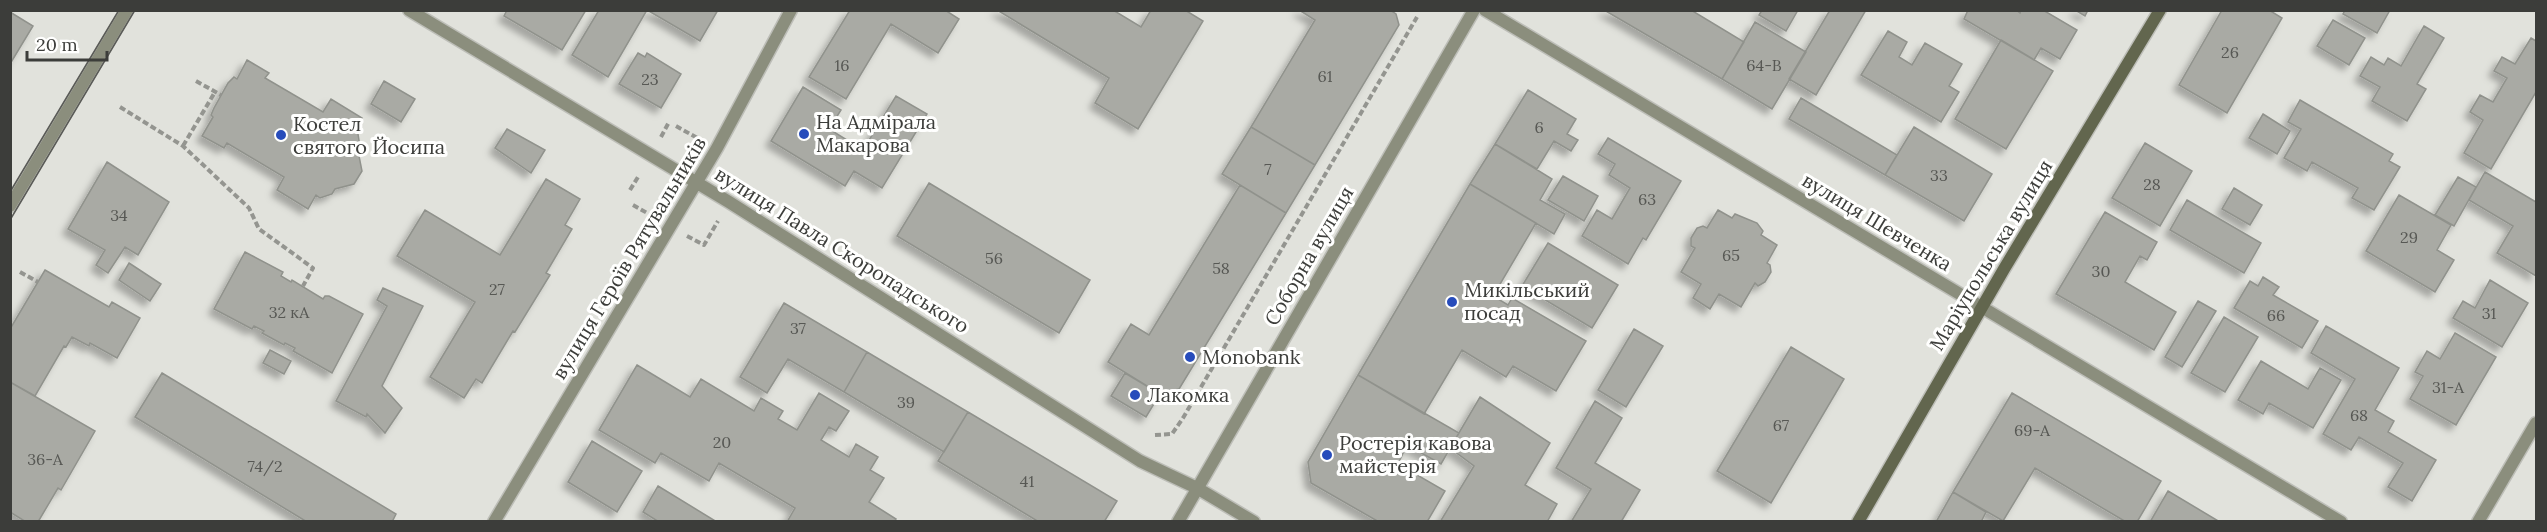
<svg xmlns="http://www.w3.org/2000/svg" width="2547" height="532" font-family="Lora,serif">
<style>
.building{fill:#a9aaa4;stroke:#90928c;stroke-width:1.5;filter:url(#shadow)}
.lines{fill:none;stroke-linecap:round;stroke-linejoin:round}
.street-casing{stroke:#bdbeb8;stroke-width:15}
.secondary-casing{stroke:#bdbeb8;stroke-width:15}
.path{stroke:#949590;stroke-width:4;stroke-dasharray:6 3;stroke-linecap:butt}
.street{stroke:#8b8e7d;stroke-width:12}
.secondary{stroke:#62664e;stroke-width:12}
.tram{stroke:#5a5b57;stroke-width:1.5}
.poi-dot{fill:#274cbb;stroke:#fffffe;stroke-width:2}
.labels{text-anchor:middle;stroke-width:6;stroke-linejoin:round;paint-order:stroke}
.number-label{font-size:16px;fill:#575854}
.poi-label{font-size:20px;fill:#3c3d3a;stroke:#fffffe;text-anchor:start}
.street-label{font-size:20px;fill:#3c3d3a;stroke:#fffffe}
</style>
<defs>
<filter id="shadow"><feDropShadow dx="-5.5" dy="5.5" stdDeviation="3" flood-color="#0004"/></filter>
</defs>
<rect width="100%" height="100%" fill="#e1e2dc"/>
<path class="building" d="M507,10H586L562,50L504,16Z
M599,10H647L608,77L572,55Z
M647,10H718L700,41Z
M850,10H945L959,19L938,53L891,24L846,99L809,77Z
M997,10H1113L1141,27L1151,10H1185L1203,21L1138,129L1095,103L1109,78Z
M1299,10H1390L1396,14L1399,25L1315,165L1251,127L1315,20Z
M1604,10H1691L1744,42L1722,79Z
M1762,10H1798L1786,31L1759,15Z
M1830,10H1866L1816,95L1789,79Z
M1968,10H2016L2020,13L2021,10H2043L2077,30L2060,59L2041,48L2034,60L1964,19Z
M2075,10H2088L2085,16Z
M2222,10H2269L2282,18L2227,113L2179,85Z
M2345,10H2390L2377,33L2343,14Z
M10,12L33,26L10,64Z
M2333,20L2365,38L2349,65L2317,46Z
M1755,22L1806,52L1772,109L1722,79Z
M2424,26L2444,38L2417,84L2426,89L2407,121L2372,101L2380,87L2360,76L2371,57L2384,65L2388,58L2401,66Z
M1888,31L1907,42L1899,57L1912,65L1925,43L1962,64L1949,86L1959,92L1941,122L1861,75Z
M2531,38L2536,41V92L2491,169L2464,153L2483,120L2470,112L2480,95L2493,102L2507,78L2494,71L2502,57L2515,64Z
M2001,40L2053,71L2006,149L1955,119Z
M638,53L645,57L647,53L681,74L661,108L619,84Z
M247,60L269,73L265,78L323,112L331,99L362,118L354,131L358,134L360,147L358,151L362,171L354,184L335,189L332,194L320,198L316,195L308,209L277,190L284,177L227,143L224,148L202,136L213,117L211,115L214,108L228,83L234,77L237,79Z
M384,81L415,99L401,122L371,104Z
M803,87L841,110L829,129L863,150L896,96L927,114L882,188L854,171L845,186L771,141Z
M1528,90L1576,119L1567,134L1578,140L1571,151L1554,141L1537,169L1495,144Z
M1801,98L1897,155L1885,175L1789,119Z
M2300,100L2393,154L2389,161L2400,167L2374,210L2352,198L2358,188L2312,162L2307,171L2284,158L2301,129L2288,122Z
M2263,114L2290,131L2277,154L2249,138Z
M1251,127L1315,165L1286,213L1222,174Z
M1914,127L1992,174L1964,221L1885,175Z
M507,129L545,150L531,173L495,148Z
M1608,138L1681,181L1646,240L1643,238L1628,264L1582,236L1597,210L1612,219L1630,188L1609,175L1615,164L1598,154Z
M2145,143L2192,171L2160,226L2112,198Z
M1495,144L1552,179L1540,200L1565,214L1554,234L1470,184Z
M107,162L169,202L138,255L125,247L108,273L96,265L105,250L68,229Z
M2485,172L2536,202V276L2497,253L2513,226L2469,200Z
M1563,176L1598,196L1584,221L1548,200Z
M2458,177L2476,187L2454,226L2435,215Z
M546,179L580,199L565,225L572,229L546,273L550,275L515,332L513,331L482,383L476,379L464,398L430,377L475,302L397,256L425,210L500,255Z
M929,183L1090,280L1059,333L897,236Z
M1470,184L1536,223L1493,296L1508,305L1512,298L1586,341L1556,391L1513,366L1506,377L1462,350L1424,414L1358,375Z
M1240,185L1286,213L1179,389L1160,394L1108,362L1131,324L1149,335Z
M2234,188L2262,205L2250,225L2222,209Z
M2399,195L2451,225L2437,250L2454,260L2435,292L2366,251Z
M2187,200L2261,243L2244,273L2170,230Z
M1718,210L1732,218L1735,214L1757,223L1763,231L1761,235L1777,245L1767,263L1770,265L1771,272L1765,282L1758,286L1755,283L1741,307L1719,294L1710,309L1693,298L1701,284L1681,272L1695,248L1691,246V238L1697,228L1703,226L1707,228Z
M2105,212L2157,242L2147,260L2140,256L2125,282L2176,312L2154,350L2056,294Z
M1548,243L1618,285L1592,328L1522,286Z
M245,252L283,272L281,276L291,282L292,280L323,299L325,296H329L363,314L332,373L293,351L295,348L285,343L284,345L262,333L264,331L254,326L252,329L214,309Z
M129,263L161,284L150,301L119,280Z
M45,270L109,307L112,302L140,318L117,358L90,343L89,346L72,337L66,347L64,346L35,396L10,382V329Z
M2263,277L2279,287L2273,295L2318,321L2302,348L2234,308L2250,281L2258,286Z
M2490,280L2528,303L2502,347L2453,318L2463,301L2475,308Z
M383,288L423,306L382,386L402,408L385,433L367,414L366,417L336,401L387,306L377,300Z
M2198,301L2216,311L2182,367L2165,357Z
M784,303L867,352L844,392L788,359L767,393L740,377Z
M2224,317L2258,337L2225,392L2191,373Z
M2326,326L2399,368L2375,410L2394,421L2388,432L2436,460L2412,501L2388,487L2403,463L2359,437L2351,450L2323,434L2355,379L2311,353Z
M1634,329L1663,346L1626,407L1598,390Z
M2455,333L2496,357L2456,425L2410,399L2423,376L2415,372L2427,351L2440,359Z
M1791,347L1844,379L1771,503L1717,471Z
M270,350L291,361L284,374L263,363Z
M867,352L968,412L944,452L844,392Z
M2261,361L2308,389L2320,368L2341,380L2313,428L2269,403L2263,414L2238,400Z
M637,365L690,397L701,379L754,411L761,398L783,411L778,419L797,430L819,393L849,411L836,431L829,427L821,440L849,457L856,444L878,457L870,470L884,478L869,502L896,519L894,522H787L795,508L719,463L709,481L661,453L655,463L599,430Z
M162,373L396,514L392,522H307L135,417Z
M1125,373L1160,394L1146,417L1111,396Z
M1358,375L1459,433L1441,464L1407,445L1398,464L1445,491L1427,522H1379L1311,483L1308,462Z
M10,382L95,431L61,490L58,488L38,522H26L10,512Z
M2012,393L2161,481L2137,522H2126L2035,468L2003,521L1953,492Z
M1480,397L1550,443L1525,485L1557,504L1547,522H1440L1474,466L1450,448Z
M1595,401L1622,418L1595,463L1640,490L1621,522H1571L1591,489L1556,468Z
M968,412L1117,501L1104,522H1039L938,461Z
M592,441L642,471L617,512L568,482Z
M658,486L717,522H659L643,512Z
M2168,491L2220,522H2150Z
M1953,492L1986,512L1981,522H1936Z"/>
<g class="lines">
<g class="street-casing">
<path id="street" d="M409,10L729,202L1140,461L1197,488L1254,522
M1485,10L2341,522
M10,206L127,10
M494,522L717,148L791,10
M1178,522L1474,10
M2478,522L2536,423"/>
</g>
<g class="secondary-casing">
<path id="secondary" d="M1858,522L2004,269L2160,10"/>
</g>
<path class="path" d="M196,81L221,95
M120,107L183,146L249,208L259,229L313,268L303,286
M676,126L699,139
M661,137L669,122
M183,146L215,92
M630,190L638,177
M633,205L656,218
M687,236L704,245L718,221
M20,272L38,282
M1155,435L1172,434L1183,418L1417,17"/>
<use href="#street" class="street"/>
<use href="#secondary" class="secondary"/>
<path class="tram" d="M10,192L119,10
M10,220L135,10"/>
</g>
<g class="poi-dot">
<circle cx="804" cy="134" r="6"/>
<circle cx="281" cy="135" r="6"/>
<circle cx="1452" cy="302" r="6"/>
<circle cx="1190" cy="357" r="6"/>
<circle cx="1135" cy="395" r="6"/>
<circle cx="1327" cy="455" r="6"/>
</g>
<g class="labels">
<g class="number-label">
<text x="2230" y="58">26</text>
<text x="842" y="71">16</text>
<text x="1764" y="71">64-В</text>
<text x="1325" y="82">61</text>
<text x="650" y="85">23</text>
<text x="1539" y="133">6</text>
<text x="1268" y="175">7</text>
<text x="1939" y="181">33</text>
<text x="2152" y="190">28</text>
<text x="1647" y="205">63</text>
<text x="119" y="221">34</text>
<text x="2409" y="243">29</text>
<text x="1731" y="261">65</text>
<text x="994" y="264">56</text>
<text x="1221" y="274">58</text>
<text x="2101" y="277">30</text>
<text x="497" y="295">27</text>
<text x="289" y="318">32 кА</text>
<text x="2489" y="319">31</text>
<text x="2276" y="321">66</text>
<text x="798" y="334">37</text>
<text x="2448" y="393">31-А</text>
<text x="906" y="408">39</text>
<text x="2359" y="421">68</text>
<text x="1781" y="431">67</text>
<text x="2032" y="436">69-А</text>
<text x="722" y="448">20</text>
<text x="45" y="465">36-А</text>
<text x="265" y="472">74/2</text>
<text x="1027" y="487">41</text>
</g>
<g class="poi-label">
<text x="816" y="129">На Адмірала<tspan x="816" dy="23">Макарова</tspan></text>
<text x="293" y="131">Костел<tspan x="293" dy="23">святого Йосипа</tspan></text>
<text x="1464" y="297">Микільський<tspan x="1464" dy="23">посад</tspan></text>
<text x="1202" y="364">Monobank</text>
<text x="1147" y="402">Лакомка</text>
<text x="1339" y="450">Ростерія кавова<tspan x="1339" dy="23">майстерія</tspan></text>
</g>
<g class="street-label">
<text transform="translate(1877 222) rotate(31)" y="7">вулиця Шевченка</text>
<text transform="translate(842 250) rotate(32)" y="7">вулиця Павла Скоропадського</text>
<text transform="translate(1991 255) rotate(-59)" y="7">Маріупольська вулиця</text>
<text transform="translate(1309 256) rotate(-60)" y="7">Соборна вулиця</text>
<text transform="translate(629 258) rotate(-59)" y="7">вулиця Героїв Рятувальників</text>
</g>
</g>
<rect width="2547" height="532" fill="none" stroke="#3c3d3a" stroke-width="24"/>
<path d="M27 51v9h80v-9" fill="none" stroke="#3c3d3a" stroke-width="3"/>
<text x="36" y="51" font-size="18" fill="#3c3d3a" stroke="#fffffe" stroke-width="4.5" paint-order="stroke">20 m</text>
</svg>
